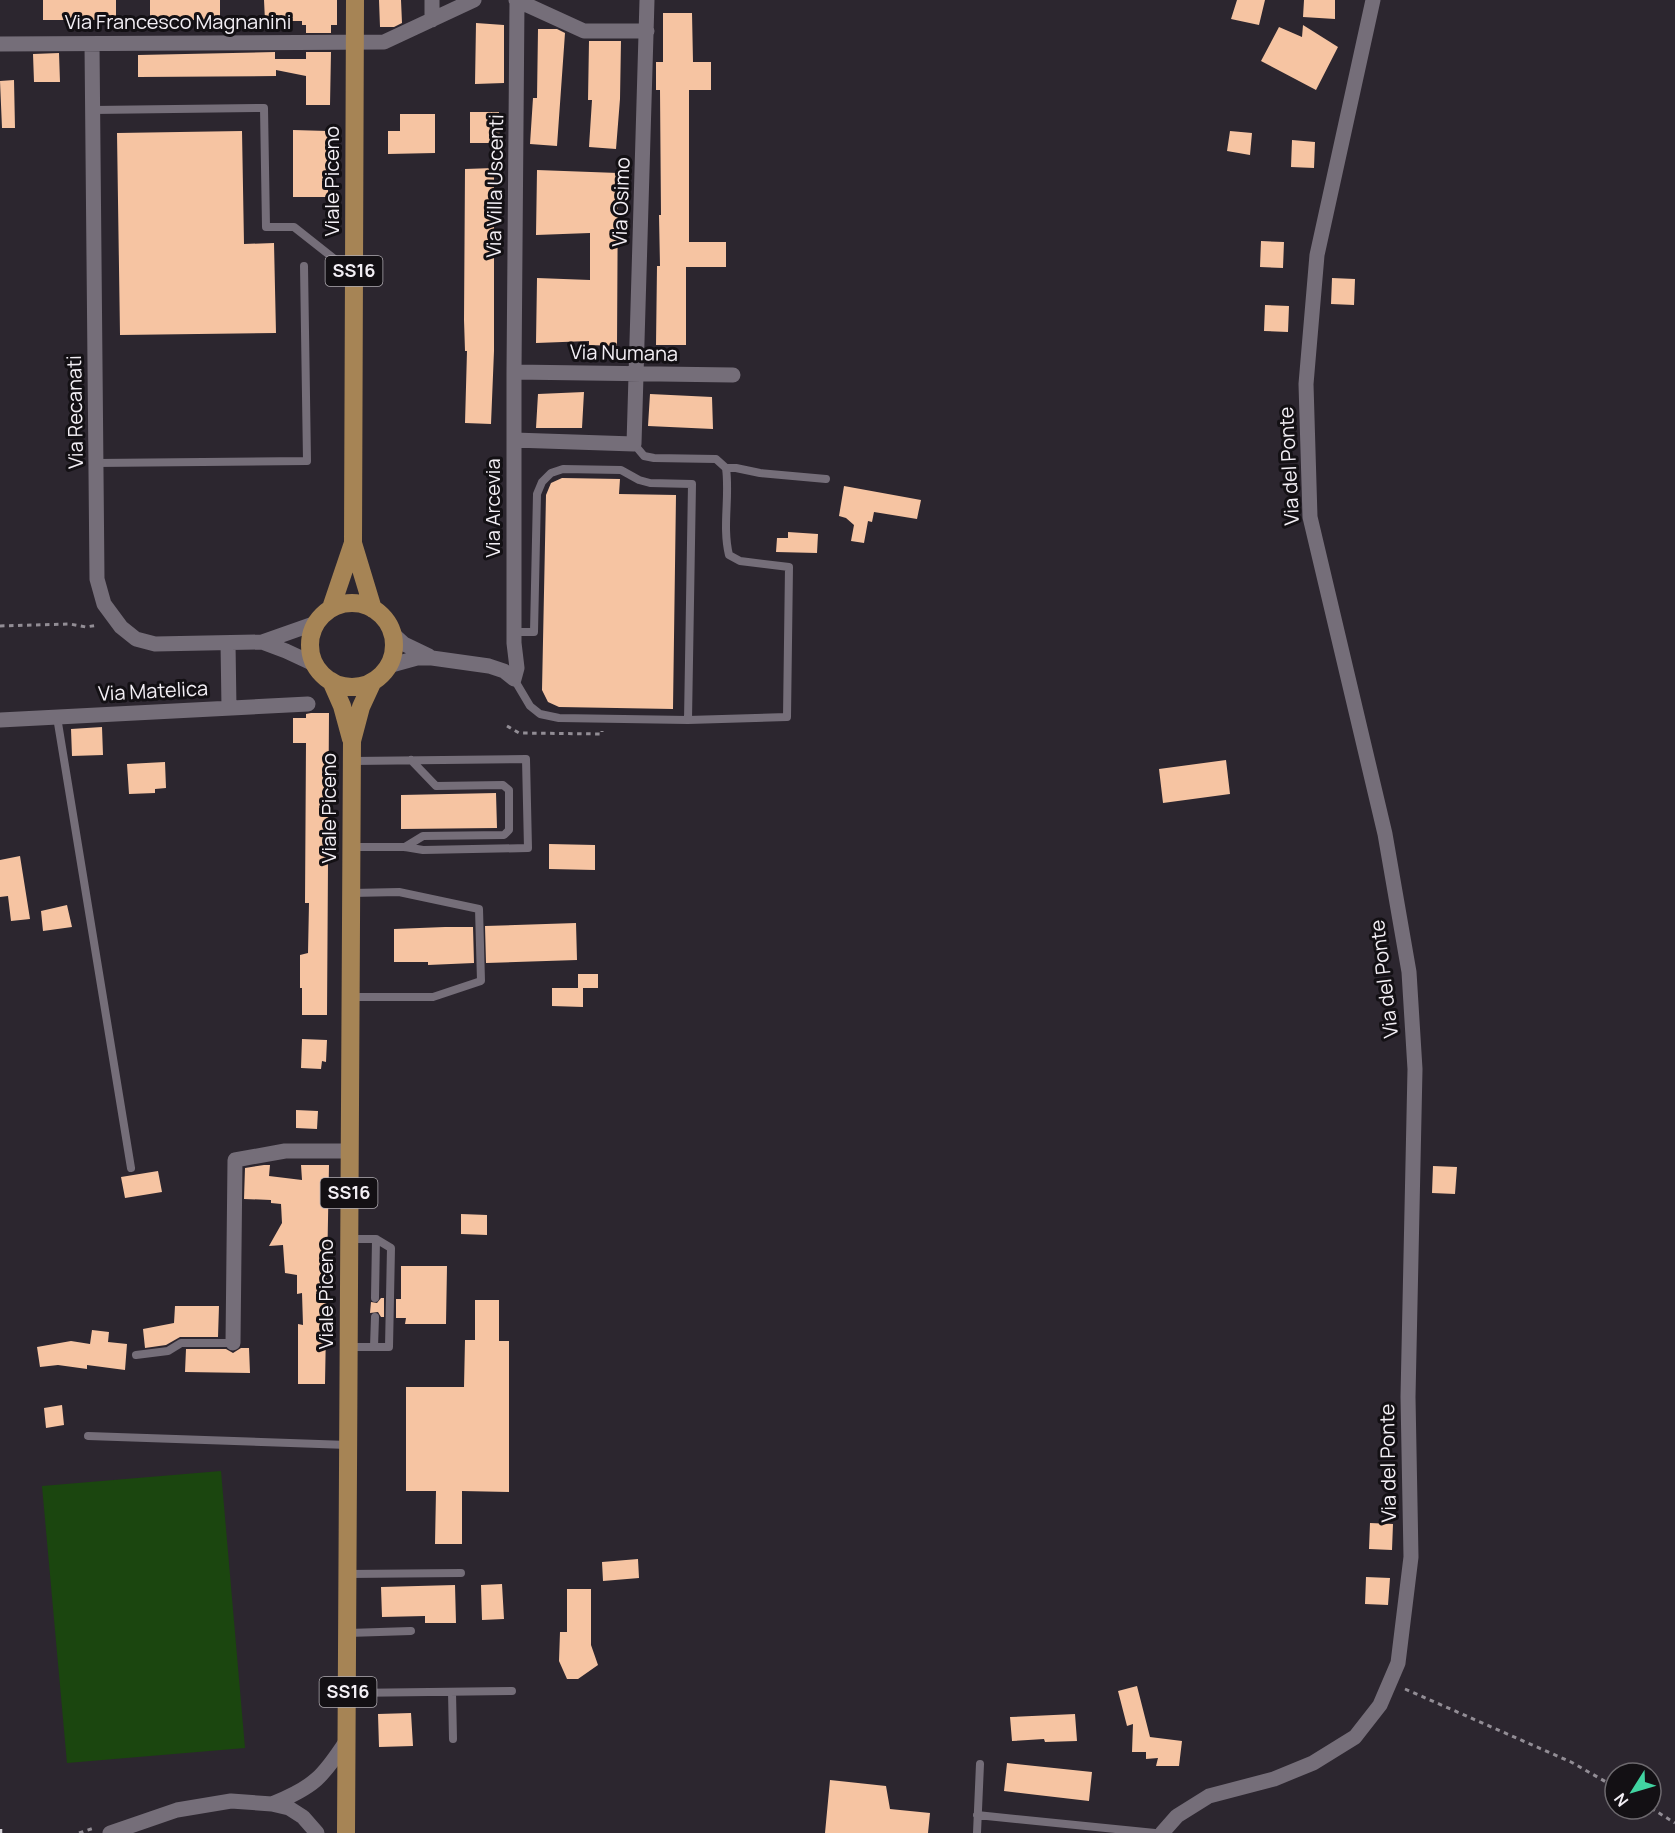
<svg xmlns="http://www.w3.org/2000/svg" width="1675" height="1833" font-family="Manrope,sans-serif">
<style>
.green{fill:#1b460f}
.building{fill:#f6c4a2}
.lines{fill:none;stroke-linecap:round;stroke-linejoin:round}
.path{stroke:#928d95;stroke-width:3;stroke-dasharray:4.5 4.5;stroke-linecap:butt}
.service{stroke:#756e79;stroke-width:8}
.minor{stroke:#756e79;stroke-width:15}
.primary{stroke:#a68455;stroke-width:18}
.rail{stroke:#d6d2d8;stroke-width:4.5;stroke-dasharray:12 6;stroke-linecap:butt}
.labels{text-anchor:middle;stroke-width:6;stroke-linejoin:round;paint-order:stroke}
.shield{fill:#131014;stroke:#b0acb2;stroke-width:1.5}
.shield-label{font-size:18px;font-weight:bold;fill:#f3eff5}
.street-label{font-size:20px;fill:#f3eff5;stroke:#131014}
</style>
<rect width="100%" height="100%" fill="#2c262f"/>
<path class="green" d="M221,1471L245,1748L67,1763L42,1486Z"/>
<path class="building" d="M43,0H116V20H43Z
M150,0H220V20H150Z
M264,0H337V25H331V33H306V25H302V21H265Z
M379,0H401L402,23L394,27H380Z
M1237,0H1265L1259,25L1231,19Z
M1304,0H1335V19L1303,17Z
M663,13H692L693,62H711V90H689V242H726V267H686V345H656L657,266H660L659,215H661L660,90H656V62H663Z
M476,23L504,25V83L475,84Z
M1303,25L1338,47L1316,90L1261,61L1279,27L1302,37Z
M538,29H557L565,33L557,146L530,144L533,98H537Z
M589,41H621L620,99L616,149L589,147L592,100H588Z
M275,52V59H306V52H331L330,105H306V76L276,70V76L138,77V55Z
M59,53L60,82H34L33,54Z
M14,80L15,128H2L0,81Z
M470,112H499L500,143H470Z
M400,114H435V153L388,154V131H400Z
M293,130L328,131V197H293Z
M242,131L244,244L274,243L276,333L120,335L117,133Z
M1230,131L1252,133L1250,155L1227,151Z
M1292,140L1315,142L1314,168L1291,167Z
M494,168V351L491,424L465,423L467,351H465L464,320L465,169Z
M537,170L618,173L617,346L589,345V341L536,343L537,278L590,280V233L536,235Z
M1261,241L1284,242L1283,268L1260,267Z
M1332,278L1355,279L1354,305L1331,304Z
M1265,305L1289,306L1288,332L1264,331Z
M584,392L582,428H536L538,394Z
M650,394L712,397L713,429L648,426Z
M562,478L620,479L619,494L676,495L673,709L559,707L548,702L542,690L546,495L551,483Z
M844,486L921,500L917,519L874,512L872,522L868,521L864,543L851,541L854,525L846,518L839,516Z
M788,532L818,534L817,553L776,552L777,538H788Z
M311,713H329L327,1015H302V988H300V955L308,953L309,903H305L306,743H293V718H306V714Z
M102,727L103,755L72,756L71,729Z
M1226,760L1230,794L1163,803L1159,769Z
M165,762L166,788L155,789V793L129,794L127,764Z
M496,793L497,828L401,829V795Z
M549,844L595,845V870L549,869Z
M20,856L30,919L11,921L8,896L0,897V860Z
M67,905L72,927L43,931L41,911Z
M576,923L577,960L486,963L485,926Z
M445,927H473L474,963L428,965V962H394V929Z
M578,974H598V988H578Z
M552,988H583V1007L552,1006Z
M302,1039L327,1040L326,1062L322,1061L321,1069L301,1068Z
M296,1110L318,1111L317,1129L296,1128Z
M264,1165H270L269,1176L302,1180L301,1165H329L325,1384H298V1324L303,1325L302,1293L297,1294V1275L285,1273L283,1245L269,1246L282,1223L281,1204L271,1203V1200L244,1199L245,1168Z
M1433,1166L1457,1167L1455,1194L1432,1193Z
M158,1171L162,1192L125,1198L121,1177Z
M461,1214L487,1215V1235L461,1234Z
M401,1266H447L446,1324H405L406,1318H396V1299H401Z
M381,1298H384V1317H381L378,1312L370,1313L371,1302L377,1303Z
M475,1300H499V1341H509V1492L462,1491V1544H435L436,1491H406V1387H464L465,1340H475Z
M175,1306H219L218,1337H180L166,1345L145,1348L143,1329L174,1323Z
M92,1330L109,1332L108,1342L127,1344L125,1370L87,1365V1369L58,1365L40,1367L37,1347L71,1341L90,1344Z
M241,1348H249L250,1373L185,1372L186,1349H226L233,1353Z
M62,1405L64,1425L46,1428L44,1408Z
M1370,1523L1393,1524L1392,1550L1369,1549Z
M638,1559L639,1578L603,1581L602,1562Z
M1366,1577L1390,1578L1388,1605L1365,1604Z
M502,1584L504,1619L482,1620L481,1585Z
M455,1585L456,1623H425V1616L382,1617L381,1587Z
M567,1589H591V1645L598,1665L578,1679H567L559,1661L560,1632H567Z
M1137,1686L1150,1737L1182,1741L1179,1766H1156L1158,1758L1146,1759V1752H1132L1133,1724L1127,1726L1118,1691Z
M411,1713L413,1746L379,1747L378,1714Z
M1075,1714L1077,1741L1045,1742L1044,1739L1012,1741L1010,1717Z
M1007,1763L1092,1772L1089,1801L1004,1791Z
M830,1780L886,1786L890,1809L930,1813L928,1833H825Z"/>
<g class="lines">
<path class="path" d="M0,626L70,624L86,627L98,625
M507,726L519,733L602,734V731
M1405,1689L1571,1762L1615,1787
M1651,1808L1675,1823
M79,1833L94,1828"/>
<path class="service" d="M93,110L264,108L266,227H294L351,272
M96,463L307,461L304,266
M726,468H736L760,473L826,479
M514,632H534L537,494L542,482L551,473L563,469L621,470L639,480L650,483L692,484L688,720
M514,679L530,706L540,714L559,718L688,720L787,717L789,567L740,561L729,555C722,526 730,497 726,468L716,459L654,458L644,456L634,444
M57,717L131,1168
M353,847H405L423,850L528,848L526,759L353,761
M405,847L423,836L504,835L509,830V790L503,785L436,786L411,760
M351,997H433L481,981L479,909L399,892L352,893
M349,1239H376L391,1248L389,1347H350
M375,1298L376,1239
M374,1347L375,1317
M136,1355L168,1351L181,1343H233
M88,1436L348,1445
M348,1574L461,1573
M348,1633L411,1631
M452,1692L453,1739
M348,1693L512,1691
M977,1815L1155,1833
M977,1833L980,1764"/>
<path class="minor" d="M516,0L584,31H647
M432,20V0
M0,44L384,42L474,0
M92,44L97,579L104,604L121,627L136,639L155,644L262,642L316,623
M514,372L733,375
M514,440L634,444L647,0
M393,634L404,644L429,656
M262,642L286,651L316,665
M228,643L229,708
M388,666L417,658H432L489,666L504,671L514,679L517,668L514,643V372L517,1
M0,720L308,704
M233,1343L235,1160L285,1151H349
M272,1804C314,1787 323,1777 347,1740
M110,1833L177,1810L231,1801L272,1804L289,1808L303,1817L317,1833
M1162,1833L1177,1816L1209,1796L1274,1779L1313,1763L1355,1737L1380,1705L1398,1663L1411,1557L1408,1397L1415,1069L1409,972L1385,834L1310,517L1306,384L1317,255L1373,0"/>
<path class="primary" d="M355,0L353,543L373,609
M310 645a42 42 0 1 1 84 0a42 42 0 1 1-84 0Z
M331,608L353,543
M331,681L342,706L351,739
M346,1833L352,741L361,707L373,681"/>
<path class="rail" d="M0,1829V1833"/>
</g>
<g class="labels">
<g class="shield">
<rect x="325.5" y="256" width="57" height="30" rx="4.5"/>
<rect x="320.5" y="1178" width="57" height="30" rx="4.5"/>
<rect x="319.5" y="1677" width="57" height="30" rx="4.5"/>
</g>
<g class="shield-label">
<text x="354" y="277">SS16</text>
<text x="349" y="1199">SS16</text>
<text x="348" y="1698">SS16</text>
</g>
<g class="street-label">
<text x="178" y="29">Via Francesco Magnanini</text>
<text transform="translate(332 181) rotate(-90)" y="7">Viale Piceno</text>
<text transform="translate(495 186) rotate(-89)" y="7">Via Villa Uscenti</text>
<text transform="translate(621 202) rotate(-88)" y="7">Via Osimo</text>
<text transform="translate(624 353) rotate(1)" y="7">Via Numana</text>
<text transform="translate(75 412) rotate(-91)" y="7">Via Recanati</text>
<text transform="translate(1289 466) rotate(-93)" y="7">Via del Ponte</text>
<text transform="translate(493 508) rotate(-90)" y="7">Via Arcevia</text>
<text transform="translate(153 691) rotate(-3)" y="7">Via Matelica</text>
<text transform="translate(329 808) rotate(-90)" y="7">Viale Piceno</text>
<text transform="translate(1384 979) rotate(-97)" y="7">Via del Ponte</text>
<text transform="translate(326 1294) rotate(-90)" y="7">Viale Piceno</text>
<text transform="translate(1388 1463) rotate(-91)" y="7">Via del Ponte</text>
</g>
</g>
<g transform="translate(1633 1791) rotate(233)"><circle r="28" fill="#131014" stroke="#6d696e" stroke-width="1.5"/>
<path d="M0-4.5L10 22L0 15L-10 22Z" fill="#41d4a1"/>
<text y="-9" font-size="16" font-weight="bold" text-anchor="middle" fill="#f3eff5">N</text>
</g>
</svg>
